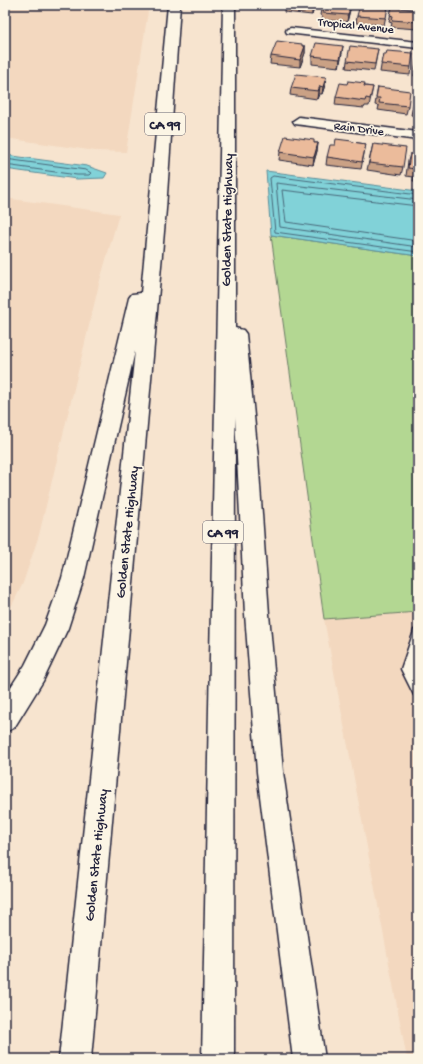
<svg xmlns="http://www.w3.org/2000/svg" width="423" height="1064" font-family="'Gochi Hand',sans-serif">
<style>
.built{fill:#f3d8bf}
.green{fill:#b3d792;stroke:#6a7c66}
.water{fill:#81d2d8;stroke:#5b8c99}
.lines{fill:none;stroke-linecap:round;stroke-linejoin:round}
.shore{stroke:#48687a;stroke-width:1}
.lane-casing{stroke:#22223b;stroke-width:3}
.street-casing{stroke:#22223b;stroke-width:3}
.highway-casing{stroke:#22223b;stroke-width:3}
.lane{fill:#fcf5e5;fill-rule:evenodd}
.street{fill:#fcf5e5;fill-rule:evenodd}
.highway{fill:#fcf5e5;fill-rule:evenodd}
.wall{fill:#caa185;stroke:#22223b}
.shaded-wall{fill:#a4836c;stroke:#22223b}
.building{fill:#ebbb9b;stroke:#22223b}
.labels{text-anchor:middle;stroke-width:3.5;stroke-linejoin:round;paint-order:stroke}
.far-street-label{font-size:12px;fill:#22223b;stroke:#fcf5e5}
.shield{fill:#fcf5e5;stroke:#63616e;stroke-width:1}
.shield-label{font-size:13px;font-weight:bold;fill:#22223b}
.street-label{font-size:14px;fill:#22223b;stroke:#fcf5e5}
</style>
<rect width="100%" height="100%" fill="#f7e4cf"/>
<filter id="ink" filterUnits="userSpaceOnUse"><feTurbulence type="fractalNoise" baseFrequency=".025" numOctaves="2"/><feDisplacementMap in="SourceGraphic" scale="8" xChannelSelector="R" yChannelSelector="G"/><feConvolveMatrix kernelMatrix="1 2 1 2 8 2 1 2 1" color-interpolation-filters="sRGB"/></filter>
<g filter="url(#ink)">
<path class="built" d="M5,5H149L126,152L96,151L5,138Z
M5,198L119,214L99,284L39,535L23,583L5,619Z
M418,612V1059H407L324,619Z"/>
<path class="green" d="M271,235L418,256V612L324,619Z"/>
<path class="water" d="M5,155L87,166L107,173L104,178L77,179L5,169Z
M266,171L418,191V256L271,235Z"/>
<g class="lines">
<path class="shore" d="M5,159L86,170L91,173L89,175H77L5,165
M418,195L273,176L270,178L275,232L418,252
M418,200L276,183L280,227L418,247
M418,206L282,190L286,222L418,241"/>
<g class="lane-casing">
<path id="lane" d="M418,629V652L413,669L418,679V697L414,695L401,669L413,634L414,630Z"/>
</g>
<g class="street-casing">
<path id="street" d="M291,28L418,42V48L287,33L286,31L287,29Z
M299,117L418,132V140L295,124L293,121Z"/>
</g>
<g class="highway-casing">
<path id="highway" d="M168,5H180L166,209L91,1059H59L135,351L84,578L68,628L43,681L14,728L5,732V696L25,665L45,625L62,578L129,298L132,294L141,293Z
M223,5H235V328L243,330L246,334L258,457L269,614L283,772L325,1059H293L257,772L245,614L235,417L234,1059H202Z"/>
</g>
<use href="#lane" class="lane"/>
<use href="#street" class="street"/>
<use href="#highway" class="highway"/>
</g>
<path class="wall" d="M285,5H315L312,15L284,12Z
M322,5H351L347,22L322,20V16L320,15Z
M388,6L384,25L356,23L357,16Z
M392,7L418,10V23L417,29L391,27L392,23L389,22Z
M302,46H305V53L300,67L270,64L271,56Z
M378,49L374,71L346,68L347,61Z
M342,53L339,67L312,64V56Z
M383,54L411,67L410,75L380,72Z
M417,54H418V76H414Z
M326,77L325,85L322,94H319L317,99L290,95L291,88Z
M365,86L373,87L369,106H365L364,108L335,105L336,97Z
M378,87L408,106L406,114L378,110L379,106L375,105Z
M416,91H418V116L411,115Z
M352,142L366,144L361,169L326,165L327,157L335,145Z
M314,143H318L317,151L313,165L279,160L280,152Z
M373,144L403,167L401,175L367,170Z
M415,149H418V181H413L414,177L406,176L408,161L410,154H414Z"/>
<path class="shaded-wall" d="M313,5H315L312,15V8Z
M351,5L350,10L347,22L348,15Z
M305,46V53L300,67V60Z
M343,46L342,53L339,67L340,59Z
M326,77L325,85L322,94L323,87Z
M320,86L319,94L317,99L318,91Z
M318,143L317,151L313,165L314,157Z"/>
<path class="building" d="M285,5H313L312,8Z
M322,5H351L348,15L323,13L324,8H321Z
M360,5H376L388,6L386,18L357,16Z
M392,7L418,10V22L392,20L393,16L390,15Z
M277,41L302,44V46H305L300,60L271,56Z
M316,43L343,46L340,59L312,56Z
M350,46L378,49L375,64L347,61Z
M387,51L413,53L411,67L381,64L383,54H386Z
M417,54H418V69L416,68Z
M296,74L326,77L323,87L320,86L318,91L291,88Z
M348,81L365,83L364,86L373,87L370,99L366,98L365,101L336,97L340,83L347,84Z
M378,87L410,91L408,106L379,103L380,98H376Z
M416,91H418V108H413Z
M285,136L314,140V143H318L314,157L280,152Z
M336,139L352,141V142L366,144L362,162L327,157L330,145H335Z
M373,144L406,148L403,167L369,163Z
M415,149H418V173H415L416,169L408,168L410,154H414Z"/>
</g>
<g class="labels">
<g class="far-street-label">
<text transform="translate(356 25) rotate(6)" y="4">Tropical Avenue</text>
<text transform="translate(359 128) rotate(7)" y="4">Rain Drive</text>
</g>
<g class="shield">
<rect x="145" y="113" width="40" height="22" rx="3"/>
<rect x="203" y="521" width="40" height="22" rx="3"/>
</g>
<g class="shield-label">
<text x="165" y="129">CA 99</text>
<text x="223" y="537">CA 99</text>
</g>
<g class="street-label">
<text transform="translate(226 220) rotate(-89)" y="5">Golden State Highway</text>
<text transform="translate(126 532) rotate(-84)" y="5">Golden State Highway</text>
<text transform="translate(95 855) rotate(-84)" y="5">Golden State Highway</text>
</g>
</g>
<rect width="423" height="1064" fill="none" stroke="#fcf5e5" stroke-width="20"/>
<rect x="10" y="10" width="403" height="1044" fill="none" stroke="#22223b" stroke-width="1.5" filter="url(#ink)"/>
</svg>
